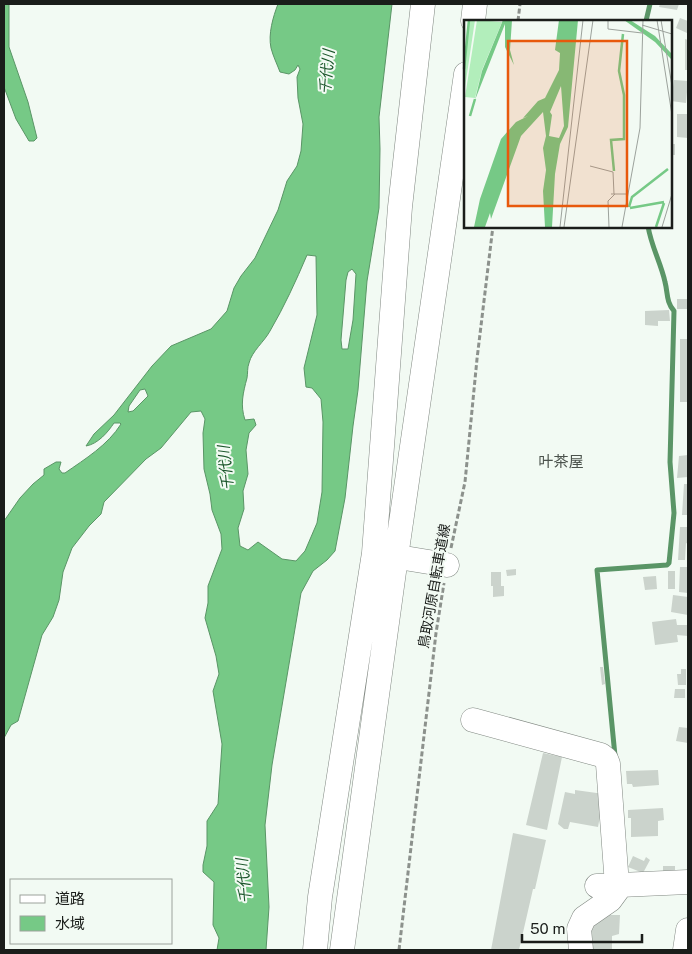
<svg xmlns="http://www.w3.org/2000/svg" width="692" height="954" font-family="'Public Sans','Noto Sans JP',sans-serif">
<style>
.water{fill:#76c986;stroke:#5a9566;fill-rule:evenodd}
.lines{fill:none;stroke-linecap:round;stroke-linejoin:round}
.stream{stroke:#5a9566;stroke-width:5}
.building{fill:#cbd3cc}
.minor-casing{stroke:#818882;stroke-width:25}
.path{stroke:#8c918c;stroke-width:3;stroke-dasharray:5 2.5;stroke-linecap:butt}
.minor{stroke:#fff;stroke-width:24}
.labels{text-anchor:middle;stroke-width:4;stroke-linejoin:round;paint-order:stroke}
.street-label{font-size:14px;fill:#1a1d1a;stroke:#f2faf3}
.water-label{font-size:15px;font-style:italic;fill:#1b562b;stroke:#f2faf3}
.neighbourhood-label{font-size:15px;fill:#4b524c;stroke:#f2faf3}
.inset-river{fill:none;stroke:#76c986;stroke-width:2.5}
.inset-road{fill:none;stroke:#9ca29c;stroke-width:1}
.view{fill:#e8590c;fill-opacity:0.15;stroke:#e8590c;stroke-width:2.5}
.inset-edge{fill:none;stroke:#1a1d1a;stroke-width:2.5}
</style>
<rect width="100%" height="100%" fill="#f2faf3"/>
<path class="water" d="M4,4H9V47L28,102L37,138L34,141H29L16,119L4,87Z
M278,4H392L379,117L380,149L379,208L367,281L358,390L353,426L345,498L335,551L327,560L313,571L301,593L272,765L265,825L269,907L266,950H217L219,938L213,925L214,882L203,872V865L207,846V821L218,804L222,744L213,691L219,674L216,656L205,618L208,603V586L222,549L221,534L212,510L210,494L204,469L203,433L205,419L201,411L191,412L161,448L146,459L104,502L101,514L89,526L72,548L63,572L59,600L53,617L42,635L18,721L11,725L4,738V521L20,498L33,484L44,475V469L56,462H61L59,469L62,473H65C85,459 108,445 121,424L120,423H114C108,432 98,444 86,446L94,434L114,415L152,366L171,346L211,329L227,311L234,288L241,276L255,258L278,210L287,181L297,166L301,151L303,124L298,98L297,77L300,69L298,65L295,70L289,74L280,72C277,64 273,56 271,48C268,34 273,17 278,4ZM307,255L316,256L317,315L304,368L306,387L312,388L321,399L323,422L322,492L317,523L305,551L296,561L282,559L258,542L248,550L240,546L238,528L244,509L243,491L248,474L246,450L249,433L256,425L254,419L245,420C240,405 243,393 247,378C248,373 247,368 249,363C252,351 264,342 270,331C284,307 296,281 307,255ZM352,269L356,274L353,320L348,349H342L341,340L346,280L348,272ZM145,389L148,396L133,411L128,412L129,406L140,390Z"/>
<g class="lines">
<path class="stream" d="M646,21L650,4
M615,756L597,570L667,565L669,563L674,513L670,462L674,311C666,302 668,293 665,282C661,263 651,246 648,226"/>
</g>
<path class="building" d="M660,4H679L677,10L659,7Z
M680,18L688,21L687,33L676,28Z
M685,39L688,40V70H685Z
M674,80L688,81L686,103L671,101Z
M677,114H688V138L677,137Z
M671,144H675V155H671Z
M677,299H688V309H677Z
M669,310L670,321H658V326L645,325V311Z
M680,339H688V402H680Z
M688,455V477L677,478L679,456Z
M684,484H688V515H682Z
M680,527H688V544L686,543L685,560H678Z
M680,567H688V593L679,592Z
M516,569V575L507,576L506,570Z
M668,571H675V589H668Z
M491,572H501V586H504V596L493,597V586H491Z
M656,576L657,589L645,590L643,577Z
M673,595L688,597V615L671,612Z
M676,619L677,625H688V636L677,635L678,642L655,645L652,622Z
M600,667H603L605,684L602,685Z
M681,669H686V685H678L677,674H681Z
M675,689H685V698H674Z
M679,727L688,728V743L676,741Z
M543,753L562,757L547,830L526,825Z
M658,770L659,785L633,787L632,784H627L626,771Z
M575,790L604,794L598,827L570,822L568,829H564L558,824L565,792L575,794Z
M663,808L664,820L658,821V836L631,837V818H628V810Z
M513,833L546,840L535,889H533L519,950H491Z
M633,856L644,861L646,857L650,860L643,873L628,867Z
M663,866H675V872H663Z
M597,915H620L619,934L612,936V950H593L592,934H586Z"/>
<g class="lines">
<g class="minor-casing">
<path id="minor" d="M473,21L475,4
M380,554L447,565
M473,720L601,755L606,759L608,764L617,885
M597,886L688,882
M315,950L320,897L374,553L400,207L423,4
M342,950L396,557L466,74
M581,950L579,929L584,918L610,900L621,885
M685,950L688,930"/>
</g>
<path class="path" d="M518,21L520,4
M451,548L465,482L477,359L493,226
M399,950L436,633L444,583"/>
<use href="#minor" class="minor"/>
</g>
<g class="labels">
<g class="street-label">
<text transform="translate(434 586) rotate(-80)" y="5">鳥取河原自転車道線</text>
</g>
<g class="water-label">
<text transform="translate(327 72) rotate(-85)" y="5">千代川</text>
<text transform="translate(226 468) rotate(-96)" y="5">千代川</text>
<text transform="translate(244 881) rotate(-95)" y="5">千代川</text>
</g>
<g class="neighbourhood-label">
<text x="561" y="467">叶茶屋</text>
</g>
</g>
<g transform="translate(464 20)">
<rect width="208" height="208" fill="#f2faf3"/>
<path d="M5,0H11L0,74V51ZM13,0L38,2L18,50L11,78L1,77Z" fill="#b2eebb"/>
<path d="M39,0H48L46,30L50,45L41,27V4L11,80L18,51ZM95,0H114L104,107L96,124L91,154L88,207H81L79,171L82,150L79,128L82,116L79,92L57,116L27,199L26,193L21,207H10L16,179L37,119L52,102L64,96L59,98L74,81L81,78L95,50L96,33L91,30ZM97,66L100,106L95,118L85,116L88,95L86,92ZM160,0H166L191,16L207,33V39L191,22Z" fill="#76c986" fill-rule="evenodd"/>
<path class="inset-river" d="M0,49L5,0M6,96L11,79M150,151L147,120L160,119V75L155,51L159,14M165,187L168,177L204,149M166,188L200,182M192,207L200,183"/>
<path class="inset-road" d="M144,0V9L178,13M193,0L208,95M197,0L208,66M178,5L208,14M126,146L149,152L150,174M147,174H164M96,207L119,0M100,207L129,0M145,207L144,181L151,174M158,207L176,108L179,0M198,207L208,174"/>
<path class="view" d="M44,21H163V186H44Z"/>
<rect width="208" height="208" class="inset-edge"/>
</g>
<rect width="692" height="954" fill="none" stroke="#1a1d1a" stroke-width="10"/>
<rect x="10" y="879" width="162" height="65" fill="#f2faf3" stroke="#9ca29c"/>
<rect x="20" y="895" width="25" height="8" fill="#ffffff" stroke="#9ca29c"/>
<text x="55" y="904" font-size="15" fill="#1a1d1a">道路</text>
<rect x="20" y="916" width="25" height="15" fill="#76c986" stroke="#9ca29c"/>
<text x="55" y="929" font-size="15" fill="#1a1d1a">水域</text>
<path d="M522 934v8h120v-8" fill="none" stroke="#1a1d1a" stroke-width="2.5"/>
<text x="530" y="934" font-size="15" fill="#1a1d1a" stroke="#f2faf3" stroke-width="4" paint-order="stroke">50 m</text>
</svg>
